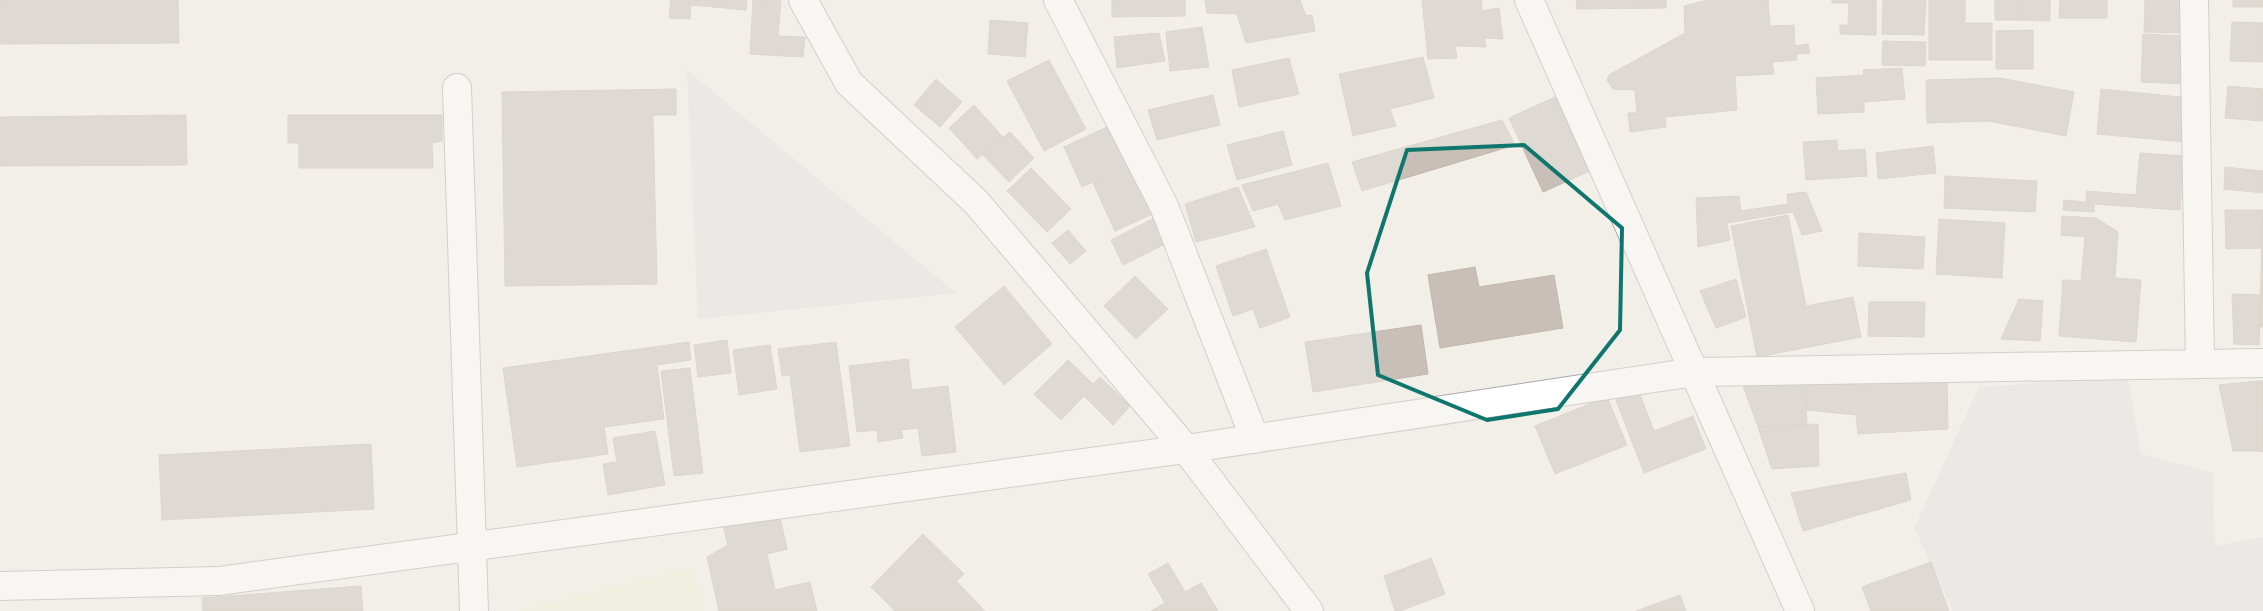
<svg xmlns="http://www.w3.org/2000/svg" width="2263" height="611" font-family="Commissioner,sans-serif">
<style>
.farmland{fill:#eef0d5}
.parking{fill:#e2e2e2}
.building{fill:#c7bfb8;stroke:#c4b6ab}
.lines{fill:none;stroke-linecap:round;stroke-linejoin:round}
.minor-casing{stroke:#a9a9a9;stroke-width:30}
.tertiary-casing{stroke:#a9a9a9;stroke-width:30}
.minor{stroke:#fff;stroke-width:28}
.tertiary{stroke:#fff;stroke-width:28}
.marked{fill:none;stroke:#0f766e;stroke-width:4;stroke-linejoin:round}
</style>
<rect width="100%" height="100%" fill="#f2efe9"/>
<path class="farmland" d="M692,567L705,611H517Z"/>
<path class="parking" d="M687,70L956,293L698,319Z
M2128,377L2141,454L2213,473L2215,546L2263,537V611H1953L1914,528L1979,387Z"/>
<path class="building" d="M0,0H178L179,43L0,44Z
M671,0H747L746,10L691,5L690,19L669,18Z
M753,0L781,1L778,36L805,37L803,57L750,54Z
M1112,0H1185V16L1112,17Z
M1205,0H1300L1306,16L1312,15L1315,31L1246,43L1237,14L1207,13Z
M1422,0H1481L1482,11L1499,8L1503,39L1484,38L1486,47L1455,46L1457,58L1428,59Z
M1576,0H1666V8L1577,9Z
M1708,0H1768L1770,26L1794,25L1795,46L1808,44L1810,53L1796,54L1797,60L1772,62L1774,74L1735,76L1737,110L1665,117L1666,127L1630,132L1628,113H1637L1635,90L1613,89L1607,80L1609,75L1685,33L1684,6Z
M1832,0H1876V35L1840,34V25H1848L1849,3H1832Z
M1883,0H1926L1924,35L1882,34Z
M1929,0H1965V23H1992V60H1929Z
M1995,0H2022L2021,20H1995Z
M2022,0H2050V21L2021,20Z
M2060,0H2107V18H2059Z
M2145,0H2188L2187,33L2144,32Z
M2233,0H2263V7H2233Z
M990,20L1028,23L1025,57L988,54Z
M2232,22L2263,23V62L2230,61Z
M1202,27L1209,67L1170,71L1166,32Z
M2033,30V69H1996V31Z
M1159,33L1165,61L1117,68L1114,37Z
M2143,34L2187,36L2185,84L2141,82Z
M1883,41L1926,42L1925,66L1882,65Z
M1423,57L1434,98L1390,109L1396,126L1353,136L1339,74Z
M1289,58L1299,94L1239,107L1232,70Z
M1049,60L1086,129L1044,151L1007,81Z
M1902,68L1905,99L1864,102V112L1818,114L1816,78L1864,75L1863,70Z
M2000,78L2074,92L2066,136L1988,121L1927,123L1926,80Z
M936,79L962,102L940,127L914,105Z
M2228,86L2263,89V121L2225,118Z
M676,89V115H653L657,284L505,286L502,92Z
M2101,89L2190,98L2186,142L2097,134Z
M1213,95L1220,125L1157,140L1148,110Z
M1555,97L1590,171L1543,192L1509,118Z
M974,105L1003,137L977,159L949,128Z
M186,115L187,165L0,166V117Z
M288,115H442V141L432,143L433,168H299V143H288Z
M1502,120L1515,145L1362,191L1352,162Z
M1109,126L1128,166L1082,187L1064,147Z
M1283,131L1292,165L1237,180L1227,145Z
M1010,132L1034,158L1009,182L983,155L1003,137Z
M1837,140L1838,151L1865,149L1867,176L1806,180L1803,142Z
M1933,146L1936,173L1878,179L1876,153Z
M2140,153L2184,156L2180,210L2094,204V212L2063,210L2064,200L2086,202L2087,191L2136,195Z
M1328,163L1341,206L1285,220L1278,204L1253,211L1242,185Z
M1136,164L1157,212L1115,231L1093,183Z
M2225,167L2263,171V193L2224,189Z
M1031,168L1071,209L1047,232L1007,191Z
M1945,176L2037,181L2035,212L1944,208Z
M1238,187L1255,227L1196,242L1185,204Z
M1806,192L1822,231L1802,235L1793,212L1727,223L1730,240L1698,247L1696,198L1739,196L1741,211L1788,204L1787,194Z
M2225,210H2263V248L2226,249Z
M1788,215L1806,306L1853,297L1861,337L1757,357L1731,226Z
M1158,216L1171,241L1123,265L1111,240Z
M2062,216L2096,218L2118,232L2115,278L2141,280L2136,342L2059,336L2063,280L2081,281L2085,237L2061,235Z
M1939,219L2005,223L2002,278L1936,274Z
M2262,220H2263V327H2260Z
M1068,230L1086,251L1070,264L1052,243Z
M1859,233L1925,237L1923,269L1858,266Z
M1266,249L1290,317L1260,328L1253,309L1233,316L1216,266Z
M1475,267L1479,287L1554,275L1563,328L1440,348L1428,275Z
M1135,276L1168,309L1136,339L1104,306Z
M1736,279L1746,317L1716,328L1700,291Z
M1004,286L1052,344L1004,385L955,327Z
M2232,294L2261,295L2259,345L2234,344Z
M2019,299L2043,301L2040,341L2001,339Z
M1869,302H1925L1924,337L1868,336Z
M1421,325L1428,374L1313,392L1305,342Z
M727,340L731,373L698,377L694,345Z
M689,342L691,360L657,365L664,419L604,427L608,454L517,467L503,368Z
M836,342L850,446L800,452L790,375L782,376L778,349Z
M770,345L777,389L739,395L733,350Z
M908,359L912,390L948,386L956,452L922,456L918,428L901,430L903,438L878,442L877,430L857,432L849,366Z
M1068,360L1093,384L1100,377L1130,406L1113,425L1084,396L1061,420L1034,394Z
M690,368L703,473L674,476L661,371Z
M1947,374L1948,429L1858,434L1856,415L1807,410L1805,380Z
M1805,380L1807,425L1758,427L1742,383Z
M2258,381L2257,451H2233L2219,385Z
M2258,381H2263V452L2257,451Z
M1639,392L1654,431L1693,416L1706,449L1644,473L1616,400Z
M1607,397L1627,445L1555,474L1535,426Z
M1818,424L1819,466L1772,469L1758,427Z
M655,431L665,485L608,495L603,464L617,462L613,438Z
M371,444L374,509L162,520L159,455Z
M1906,473L1911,500L1803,531L1791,493Z
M779,512L787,549L767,554L775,590L810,582L817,611H719L707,557L728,545L723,525Z
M923,534L964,574L956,581L985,611H895L871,587Z
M1431,558L1445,594L1400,611H1395L1384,576Z
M1931,562L1949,611H1871L1862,587Z
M1168,563L1185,592L1201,583L1218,611H1151L1165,603L1148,574Z
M361,586L363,611H203L202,598Z
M1680,595L1686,611H1636Z"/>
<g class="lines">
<g class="minor-casing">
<path id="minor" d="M803,0L849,83L976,202L1186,449
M1058,0L1164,206L1255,439
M1529,0L1800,611
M2194,0L2200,364
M457,88L474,611
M0,586L219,581L1186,449L1694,372L2263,363"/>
</g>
<g class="tertiary-casing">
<path id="tertiary" d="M1186,449L1309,611"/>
</g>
<use href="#minor" class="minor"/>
<use href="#tertiary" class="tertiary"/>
</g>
<path d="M0 0H2263V611H0ZM1524,145L1622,228L1620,330L1558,409L1487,420L1378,375L1367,273L1407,150Z" fill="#f2efe9" fill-opacity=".55" fill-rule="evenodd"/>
<path class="marked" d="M1524,145L1622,228L1620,330L1558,409L1487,420L1378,375L1367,273L1407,150Z"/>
</svg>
